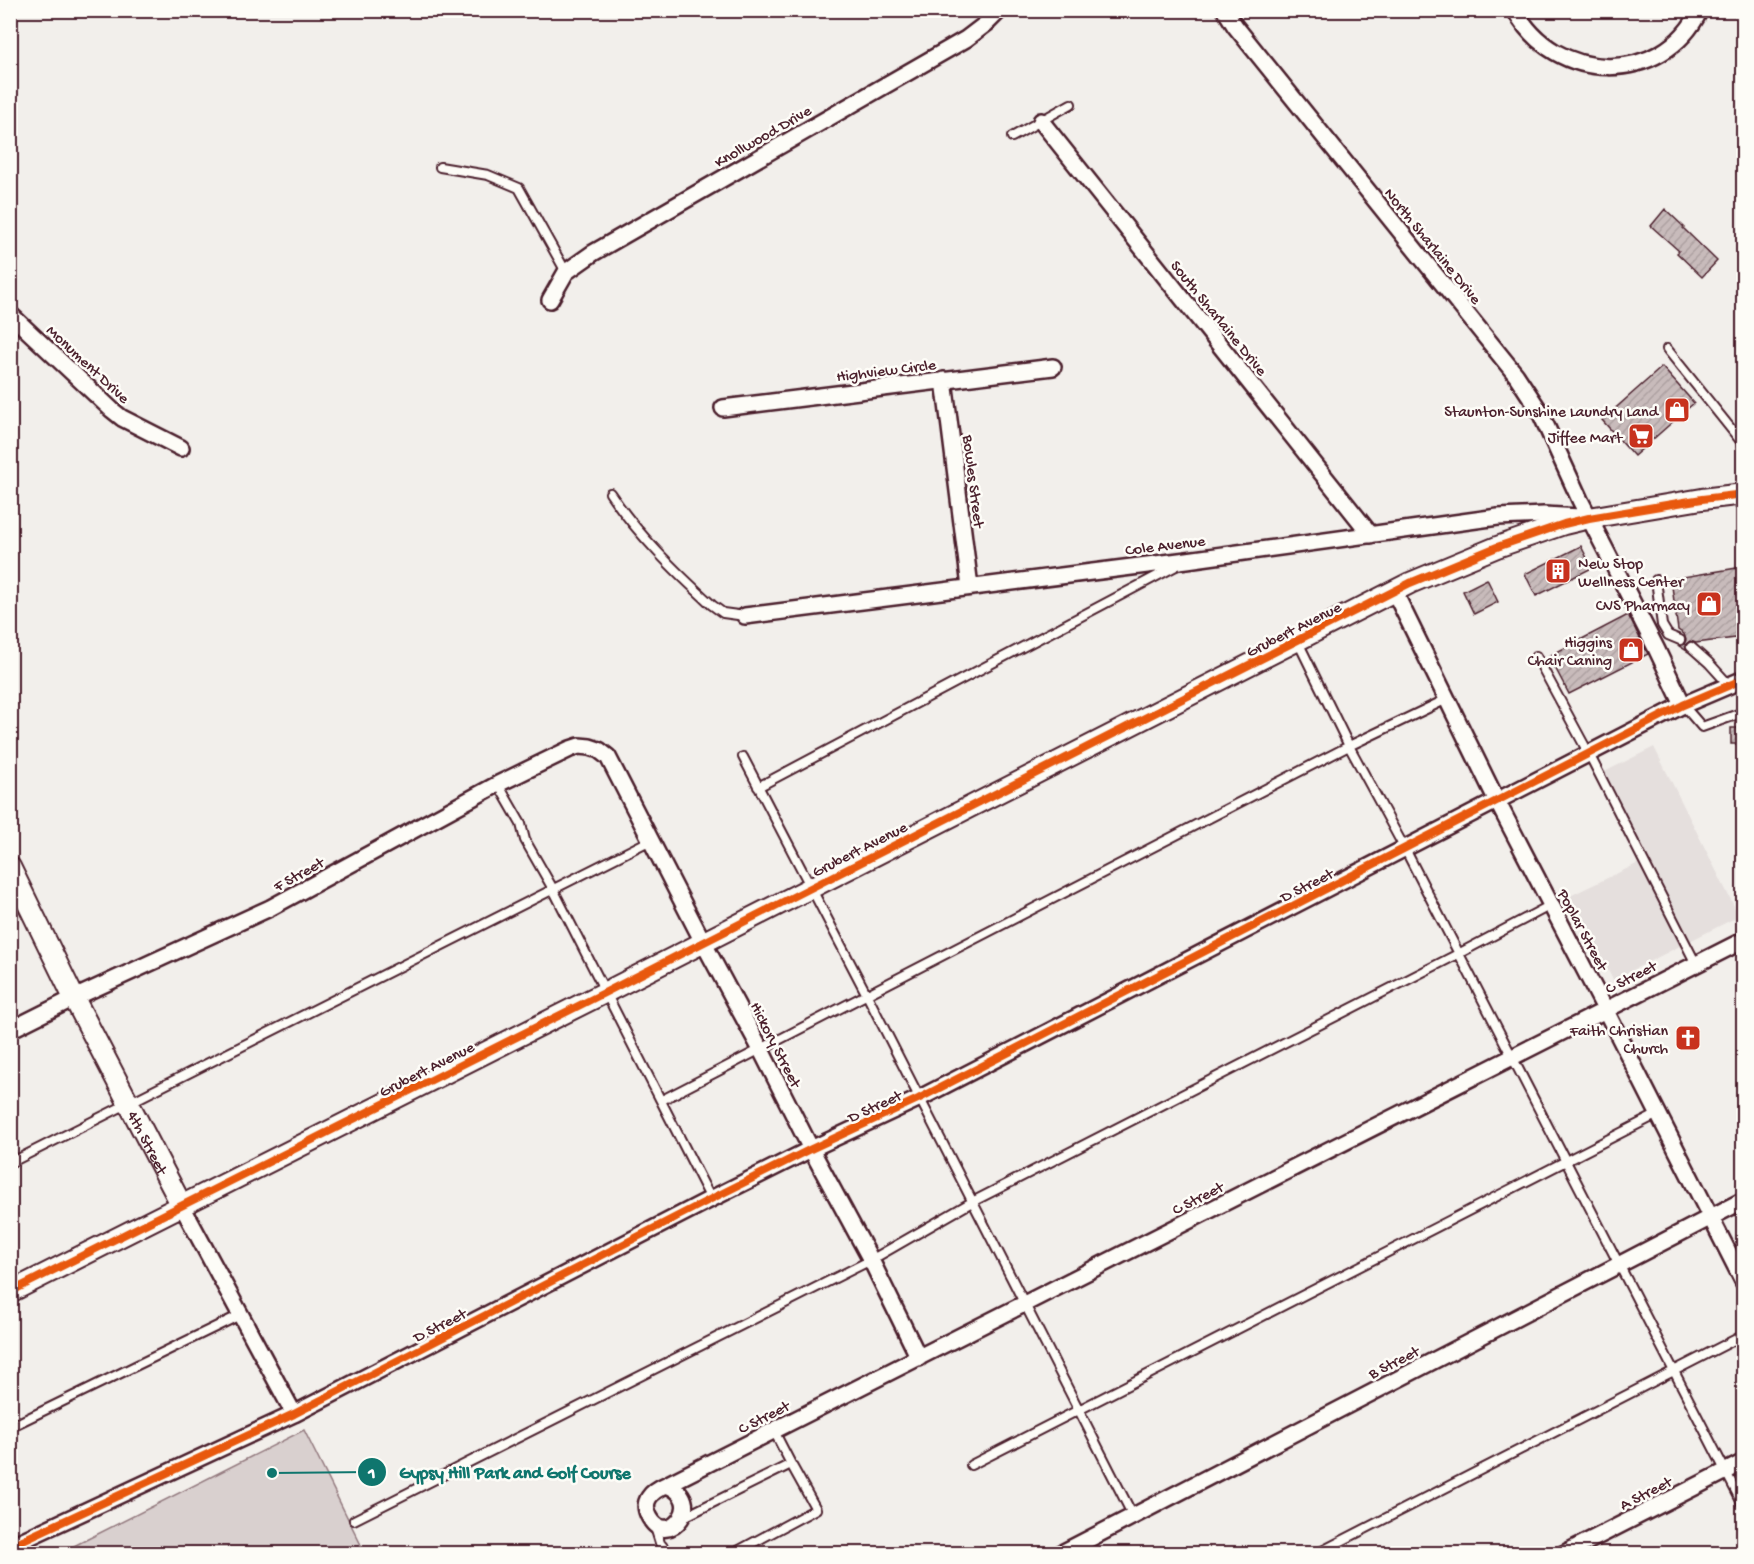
<svg xmlns="http://www.w3.org/2000/svg" width="1754" height="1564" font-family="'Gochi Hand',sans-serif">
<style>
.built{fill:#e5dfdd}
.park{fill:#d9d0cf;stroke:#92787d;stroke-width:1.5}
.building{fill:url(#building-hatch);stroke:#4a1f2b;stroke-width:1.5}
.lines{fill:none;stroke-linecap:round;stroke-linejoin:round}
.service-casing{stroke:#4a1f2b;stroke-width:12}
.minor-casing{stroke:#4a1f2b;stroke-width:20}
.tertiary-casing{stroke:#4a1f2b;stroke-width:24}
.service{stroke:#fdfcf7;stroke-width:8}
.minor{stroke:#fdfcf7;stroke-width:15}
.tertiary{stroke:#fdfcf7;stroke-width:20}
.cycleway-casing{stroke:#fdfcf7;stroke-width:11}
.cycleway{stroke:#e8590c;stroke-width:8}
.labels{text-anchor:middle;stroke-width:5;stroke-linejoin:round;paint-order:stroke}
.street-label{font-size:16px;fill:#4a1f2b;stroke:#fdfcf7}
.poi-label{font-size:16px;fill:#4a1f2b;stroke:#fdfcf7;text-anchor:end}
.leader{fill:none;stroke:#0f766e;stroke-width:2}
.callout-dot{fill:#0f766e;stroke:#fdfcf7;stroke-width:2}
.mark-label{font-size:18px;text-anchor:middle;font-weight:bold;fill:#fff}
.callout-label{font-size:18px;text-anchor:middle;font-weight:bold;fill:#0f766e;stroke:#fdfcf7;stroke-width:5;stroke-linejoin:round;paint-order:stroke}
</style>
<defs>
<pattern id="building-hatch" width="6" height="6" patternUnits="userSpaceOnUse" patternTransform="scale(1.5)"><rect width="6" height="6" fill="#c8bbbb"/><path d="M-1 1l2-2M0 6l6-6M5 7l2-2" fill="none" stroke="#ada0a1"/></pattern>
</defs>
<rect width="100%" height="100%" fill="#f2efeb"/>
<filter id="ink" filterUnits="userSpaceOnUse"><feTurbulence type="fractalNoise" baseFrequency=".0167" numOctaves="2"/><feDisplacementMap in="SourceGraphic" scale="12" xChannelSelector="R" yChannelSelector="G"/><feConvolveMatrix kernelMatrix="1 2 1 2 8 2 1 2 1" color-interpolation-filters="sRGB"/></filter>
<g filter="url(#ink)">
<path class="built" d="M1654,747L1739,916L1613,980L1570,896L1647,859L1602,773Z"/>
<path class="park" d="M304,1430L365,1553H60Z"/>
<path class="building" d="M1665,209L1684,227L1683,228L1717,261L1702,277L1677,253L1679,251L1651,226Z
M1662,367L1694,403L1634,456L1602,420Z
M1581,546L1592,568L1536,596L1525,574Z
M1743,567V637L1696,643L1690,641L1685,645L1687,651L1679,646L1684,644L1686,640L1684,634L1678,630L1671,579Z
M1487,579L1498,602L1474,614L1463,591Z
M1628,615L1648,654L1569,694L1549,656Z
M1731,728H1743V744H1731Z"/>
<g class="lines">
<g class="service-casing">
<path id="service" d="M1012,137L1071,104
M440,167L488,175L519,188L566,272
M1667,349L1744,445
M610,493C638,535 675,571 712,605L723,613L745,616
M1656,580L1662,625L1668,635L1680,640
M1298,642L1349,746L1405,849L1744,1507
M1691,647L1709,663L1729,685
M1536,656L1589,754L1696,964
M1683,705L1702,727L1744,712
M743,757L867,995L1133,1516
M498,784L521,824L525,840L553,889L711,1199
M758,787L1176,566
M662,1100L1349,746L1447,699
M10,1163L651,840
M10,1427L240,1315
M774,1431L791,1464
M971,1465L1658,1114
M682,1518L791,1464L816,1509L732,1554
M354,1520L871,1260L972,1202L1458,954L1551,905
M654,1524L660,1543L669,1554
M1316,1554L1744,1335"/>
</g>
<g class="minor-casing">
<path id="minor" d="M1225,10L1235,26L1516,375L1539,410L1580,500L1656,648L1683,705
M1515,10C1554,84 1663,87 1700,10
M1041,121L1371,535
M550,300L566,272L593,253L966,39L987,23L1000,10
M10,314L112,410L122,418L181,448
M944,380L970,587
M723,408L1053,367
M1394,591L1497,801L1605,1009L1744,1283
M745,616L1187,560L1498,517L1544,515L1580,517
M10,1030L74,998L270,908L498,784L570,749L579,746L590,747L599,750L608,757L703,942L761,1050L811,1149L871,1260L919,1358
M182,1206L294,1414
M666,1485L1744,940
M666,1485C708,1499 668,1550 650,1518C640,1501 652,1491 666,1485Z
M10,1546L294,1414L711,1199L811,1149L918,1099L1683,705L1744,679
M1060,1554L1744,1200
M1563,1554L1744,1462"/>
</g>
<g class="tertiary-casing">
<g id="tertiary">
<path id="s1" d="M10,867L74,998L182,1206"/>
<path d="M10,1292L606,992L1410,583L1497,547L1564,524L1589,518L1702,499L1744,494"/>
</g>
</g>
<use href="#service" class="service"/>
<use href="#minor" class="minor"/>
<use href="#tertiary" class="tertiary"/>
<g class="cycleway-casing">
<path id="cycleway" d="M10,1292L606,992L1410,583L1497,547L1564,524L1589,518L1702,499L1744,494
M10,1546L294,1414L711,1199L811,1149L918,1099L1683,705L1744,679"/>
</g>
<use href="#cycleway" class="cycleway"/>
</g>
</g>
<defs>
<g id="shop-square" transform="scale(1.35)"><rect x="-9" y="-9" width="18" height="18" rx="4" fill="#c8321e" stroke="#fdfcf7"/><path d="M-5-2.5h2.3a2.7 3.5 0 0 1 5.4 0H5L5.5 6h-11ZM-1.5-2.5h3a1.5 2.3 0 0 0-3 0Z" fill="#fff"/></g>
<g id="supermarket-square" transform="scale(1.35)"><rect x="-9" y="-9" width="18" height="18" rx="4" fill="#c8321e" stroke="#fdfcf7"/><path d="M-6-5.5h2.5l.6 2H6L4.5 2H-2.5L-4.4-4H-6ZM-1.5 3.2a1.3 1.3 0 1 0 .1 0ZM3 3.2a1.3 1.3 0 1 0 .1 0Z" fill="#fff"/></g>
<g id="building-square" transform="scale(1.35)"><rect x="-9" y="-9" width="18" height="18" rx="4" fill="#c8321e" stroke="#fdfcf7"/><path d="M-4-6H4V6H1V3H-1V6H-4ZM-2.5-4.3h1.7v1.8h-1.7ZM.8-4.3h1.7v1.8H.8ZM-2.5-1h1.7V.8h-1.7ZM.8-1h1.7V.8H.8Z" fill="#fff"/></g>
<g id="church-square" transform="scale(1.35)"><rect x="-9" y="-9" width="18" height="18" rx="4" fill="#c8321e" stroke="#fdfcf7"/><path d="M-1.2-6h2.4v3.5h3.3v2.4h-3.3V6h-2.4V-.1h-3.3v-2.4h3.3Z" fill="#fff"/></g>
</defs>
<g fill-rule="evenodd">
<use href="#shop-square" x="1677" y="410"/>
<use href="#supermarket-square" x="1641" y="436"/>
<use href="#building-square" x="1558" y="571"/>
<use href="#shop-square" x="1709" y="604"/>
<use href="#shop-square" x="1631" y="650"/>
<use href="#church-square" x="1688" y="1038"/>
</g>
<g class="labels">
<g class="street-label">
<text transform="translate(762 135) rotate(-30)" y="6">Knollwood Drive</text>
<text transform="translate(1434 245) rotate(51)" y="6">North Sharlaine Drive</text>
<text transform="translate(1220 317) rotate(51)" y="6">South Sharlaine Drive</text>
<text transform="translate(89 363) rotate(43)" y="6">Monument Drive</text>
<text transform="translate(886 369) rotate(-7)" y="6">Highview Circle</text>
<text transform="translate(975 481) rotate(83)" y="6">Bowles Street</text>
<text transform="translate(1165 544) rotate(-7)" y="6">Cole Avenue</text>
<text transform="translate(1293 628) rotate(-27)" y="6">Grubert Avenue</text>
<text transform="translate(859 848) rotate(-27)" y="6">Grubert Avenue</text>
<text transform="translate(298 873) rotate(-29)" y="6">F Street</text>
<text transform="translate(1306 884) rotate(-27)" y="6">D Street</text>
<text transform="translate(1584 929) rotate(62)" y="6">Poplar Street</text>
<text transform="translate(1630 976) rotate(-27)" y="6">C Street</text>
<text transform="translate(777 1044) rotate(63)" y="6">Hickory Street</text>
<text transform="translate(426 1068) rotate(-27)" y="6">Grubert Avenue</text>
<text transform="translate(874 1105) rotate(-25)" y="6">D Street</text>
<text dy="6" stroke="none"><textPath href="#s1" startOffset="308">4th Street</textPath></text>
<text transform="translate(1197 1197) rotate(-27)" y="6">C Street</text>
<text transform="translate(439 1324) rotate(-27)" y="6">D Street</text>
<text transform="translate(1393 1361) rotate(-27)" y="6">B Street</text>
<text transform="translate(763 1416) rotate(-27)" y="6">C Street</text>
<text transform="translate(1645 1492) rotate(-27)" y="6">A Street</text>
</g>
<g class="poi-label">
<text x="1658" y="416">Staunton-Sunshine Laundry Land</text>
<text x="1622" y="442">Jiffee Mart</text>
<text x="1578" y="568" text-anchor="start">New Stop<tspan x="1578" dy="18">Wellness Center</tspan></text>
<text x="1690" y="610">CVS Pharmacy</text>
<text x="1612" y="647">Higgins<tspan x="1612" dy="18">Chair Caning</tspan></text>
<text x="1668" y="1035">Faith Christian<tspan x="1668" dy="18">Church</tspan></text>
</g>
</g>
<path class="leader" d="M272 1473L372 1472"/>
<g class="callout-dot">
<circle cx="272" cy="1473" r="6"/>
<circle cx="372" cy="1472" r="15"/>
</g>
<g class="mark-label">
<text x="372" y="1478">1</text>
</g>
<g class="callout-label">
<text x="515" y="1478">Gypsy Hill Park and Golf Course</text>
</g>
<rect width="1754" height="1564" fill="none" stroke="#fdfcf7" stroke-width="36"/>
<rect x="18" y="18" width="1718" height="1528" fill="none" stroke="#4a1f2b" stroke-width="2" filter="url(#ink)"/>
</svg>
